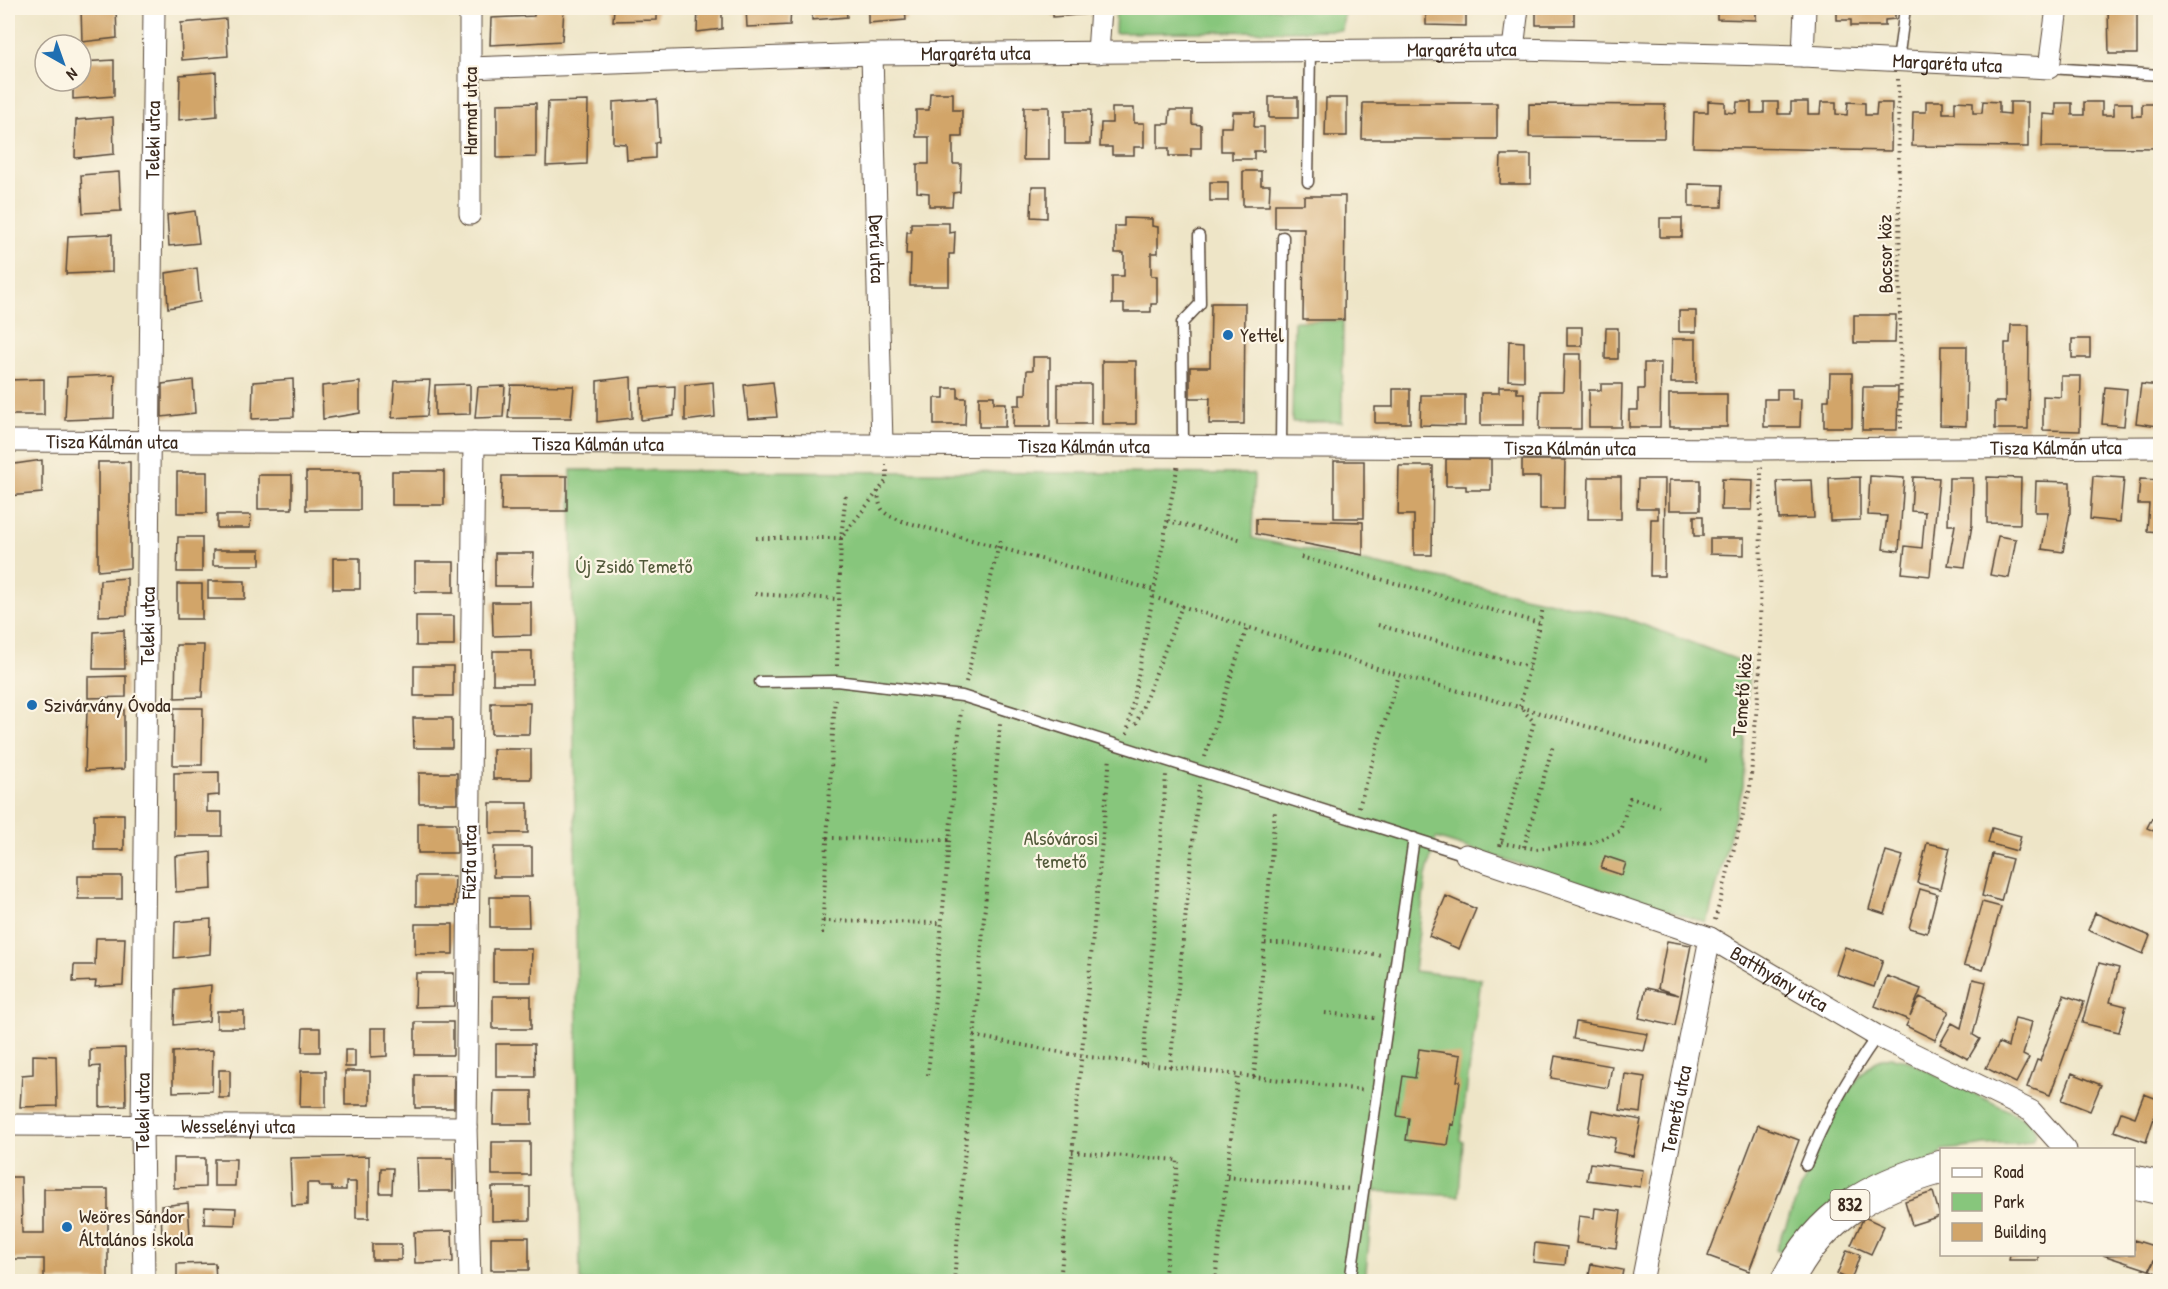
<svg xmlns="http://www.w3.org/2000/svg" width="2168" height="1289" font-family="'Patrick Hand',sans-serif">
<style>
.green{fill:#87c67c;stroke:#61784d;stroke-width:1.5}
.building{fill:#d2a569}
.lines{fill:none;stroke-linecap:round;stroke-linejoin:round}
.lane-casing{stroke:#564637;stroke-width:13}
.street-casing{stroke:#564637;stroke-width:23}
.primary-casing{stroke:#564637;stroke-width:35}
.path{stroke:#564637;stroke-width:4;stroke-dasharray:1.5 4.5;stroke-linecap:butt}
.lane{stroke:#fff;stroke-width:10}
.street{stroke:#fff;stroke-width:21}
.primary{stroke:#fff;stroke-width:33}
.poi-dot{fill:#1f6fb2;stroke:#fcf5e5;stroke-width:2}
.labels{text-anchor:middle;stroke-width:4.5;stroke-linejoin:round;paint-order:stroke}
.shield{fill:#fcf5e5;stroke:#75675a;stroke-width:1.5}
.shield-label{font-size:18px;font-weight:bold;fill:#3b2a1e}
.street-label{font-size:20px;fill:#3b2a1e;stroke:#fcf5e5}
.poi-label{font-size:20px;fill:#3b2a1e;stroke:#fcf5e5;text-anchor:start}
.park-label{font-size:20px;fill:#52593a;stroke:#fcf5e5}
</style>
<rect width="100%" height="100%" fill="#fcf5e5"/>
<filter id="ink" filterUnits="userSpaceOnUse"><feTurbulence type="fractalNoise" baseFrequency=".0167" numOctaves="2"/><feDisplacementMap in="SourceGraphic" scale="12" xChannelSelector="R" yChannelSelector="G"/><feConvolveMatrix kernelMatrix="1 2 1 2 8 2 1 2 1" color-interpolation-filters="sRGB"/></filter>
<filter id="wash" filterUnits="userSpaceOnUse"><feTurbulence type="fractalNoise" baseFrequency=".008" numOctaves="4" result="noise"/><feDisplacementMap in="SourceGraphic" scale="24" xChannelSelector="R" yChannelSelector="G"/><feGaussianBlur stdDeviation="1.35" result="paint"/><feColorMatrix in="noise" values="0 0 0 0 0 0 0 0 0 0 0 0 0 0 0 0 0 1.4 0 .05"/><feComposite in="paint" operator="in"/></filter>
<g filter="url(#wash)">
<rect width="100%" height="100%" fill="#eee5c7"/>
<path class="green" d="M1116,8H1345L1342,30L1115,33Z
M1294,321H1343L1342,422H1292Z
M571,470L1254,474L1252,538L1622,617L1749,664L1743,786L1707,923L1436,838L1426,876L1414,971L1481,979L1460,1140L1463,1142L1459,1196L1374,1191L1365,1281H580Z
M1890,1057L1904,1059L2030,1121L2036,1132L2034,1139C2018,1147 2002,1143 1986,1145C1970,1147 1957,1149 1942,1150L1941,1154L1786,1255L1776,1250C1794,1207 1838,1083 1877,1061C1880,1059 1886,1058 1890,1057Z"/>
<g id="blocks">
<path class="building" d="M81,8H116L117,38L82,42Z
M535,8H564L562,41L490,45L491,18L534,16Z
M614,8H657V20L613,21Z
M698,8H722V29L697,32Z
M746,8H791L790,25L747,27Z
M812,8H846L847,17L812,20Z
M868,8H905L906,20L868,23Z
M941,8H969V10L941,14Z
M994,8H1041V11L994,14Z
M1053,8H1090L1089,14L1053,17Z
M1426,8H1466V26L1426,25Z
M1536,8H1574V25H1536Z
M1717,8H1756V20L1717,19Z
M1837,8H1895V19L1885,20V26H1851V20H1837Z
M2108,8H2137V54H2109Z
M226,19L228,56L182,60L181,23Z
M114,60V96L73,99V81H81V62Z
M216,72L217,116L179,120L180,75Z
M930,93H953V110H962V137H953V164H961L960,192L953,193L952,206H929V193L917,192V164H929V137H916V110H929Z
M1269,97H1298V118H1269Z
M1326,98H1347V136H1325Z
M657,99L659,142L655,143V158L627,160L626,144L613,143V102Z
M588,101L587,164L546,166L548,102Z
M1708,101L1725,102V112L1736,113L1737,102H1751V113H1764V102H1778V114H1791V102H1808V114H1820L1821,102H1836V114L1847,115L1848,102L1865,103V115H1876L1877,103H1892L1891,151L1693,147L1694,112H1708Z
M1926,101H1943V113H1955V101L1973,102V113H1982L1983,101L1999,102V113L2010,114V102H2028V147L1912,146L1913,112H1926Z
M2084,102H2102V115H2114V103H2132V116H2142V104H2160L2159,148L2042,147L2043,114L2056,115V103H2072V115H2084Z
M536,103V157L497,158V104Z
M1363,103H1497V139H1362Z
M1529,104L1665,105L1664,138L1529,137Z
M1024,107H1049V160H1023Z
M1112,108H1134V123H1144V147H1134V155H1112V147H1100L1101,123H1112Z
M1065,110H1091L1090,144H1065Z
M1170,110H1192V124L1201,125V148H1191V156H1169V148H1158V124H1169Z
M1233,112H1255L1254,127H1264V151H1254V159H1232V151H1221V127H1232Z
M113,117L114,154L75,158L76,120Z
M1501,155H1531V184H1500Z
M1243,171H1261V185H1270L1269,206H1243Z
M119,172L121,211L83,213L81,175Z
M1210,182H1228V201H1210Z
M1689,184L1723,185L1722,207H1689Z
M1032,186H1047V218L1031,217Z
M1304,196H1345L1344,320H1303L1304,228H1275V204H1304Z
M195,211L199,243L169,246L167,215Z
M1124,218L1152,219V226L1158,227V253H1151V276H1157V304H1151V312H1124V304H1112V276H1124V253H1115V226H1124Z
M1660,218H1682V237H1660Z
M911,223H949V233L955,232L954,254H949V286H910L911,254H906L907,232H911Z
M112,234V272L66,274L68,236Z
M197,268L200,302L168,308L166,273Z
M1211,303H1245L1244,424H1209L1210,398H1190V367H1210Z
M1679,311H1696V332H1679Z
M1854,315H1896L1895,343H1854Z
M2011,325H2029L2028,429H1995V402H2005V343H2010Z
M1567,327H1582V346H1567Z
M1606,328H1618V359H1605Z
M1672,339H1696V383H1671Z
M2072,339H2090V358H2072Z
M1509,341L1524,342V381L1508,380Z
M1941,346H1967L1966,426L1940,425Z
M1564,354H1581V429H1539L1540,391H1563Z
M1033,357H1050V427H1013L1014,405H1020V394H1026L1027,370H1033Z
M1102,361H1136V424H1102Z
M1644,363H1661L1660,427H1629V410H1638V389H1644Z
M1830,373H1852V427H1824V400H1829Z
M115,375L114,418L65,420L67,377Z
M2061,376H2081L2080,431L2043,430V396L2061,397Z
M631,377L632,418L597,422V381Z
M44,379V415H8V380Z
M293,379L294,417L252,419L253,382Z
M193,380L195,413L162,417V384Z
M430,380L427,416L392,418L395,381Z
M360,382V413L323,419L322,386Z
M713,382L715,417L685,421V385Z
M773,382L777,417L748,419L744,385Z
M470,384V414L435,415V385Z
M1058,384H1091V424H1058Z
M1601,384H1622L1621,427H1589V390H1601Z
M2141,384L2160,386L2158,426L2136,423Z
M511,385L574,386L571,418H508Z
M505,386L503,417L475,418L478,387Z
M675,386L674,416L641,420V388Z
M1499,387H1517V393H1524V425H1481V393H1499Z
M1863,387H1898L1897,430H1862Z
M2105,387L2127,389L2124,426L2102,424Z
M944,388H958V398H966L965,425H934V398H944Z
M1393,389H1410V423H1375V407H1393Z
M1777,389H1792V399H1801L1800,427H1764V399H1777Z
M1669,394H1727V427H1669Z
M1421,395H1465V426L1420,425Z
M979,396H994V403H1006L1005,427H979Z
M1446,459H1491V490H1466V486H1446Z
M42,460V493L8,496V465Z
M1522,460H1565L1564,509H1540V477H1522Z
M1334,461H1364V518H1334Z
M98,462H130V568L98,571Z
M1399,466H1433L1432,555H1414V515H1398Z
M392,471H444V505H392Z
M177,472H207V513H177Z
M306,472H360V510H306Z
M258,475H292V509H258Z
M502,476H567V511H501Z
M1870,476L1904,478L1899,551L1883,549L1887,516L1868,515Z
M2093,476L2124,478L2120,522L2090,519Z
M1589,477H1621V519H1588Z
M1860,477V520L1830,521L1829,478Z
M1913,477L1939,478L1930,576L1902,573L1905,546L1922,548L1925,512L1911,511Z
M1987,477L2021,478L2020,524L1987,523Z
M1949,478H1973L1972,525L1965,567L1948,565L1955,525H1948Z
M1638,479H1665L1664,576H1650L1651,519H1658V508H1637Z
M1722,479L1753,480L1752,510H1721Z
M2140,479L2160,480V532L2147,531L2149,504H2138Z
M1669,480H1700V510H1669Z
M1812,480L1814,518L1779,519L1777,481Z
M2036,481L2070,482V513L2063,552L2042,549L2048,512H2035Z
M217,515H251L250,528H217Z
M1694,516H1703V536H1694Z
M1256,519L1363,522V555L1256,534Z
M1998,536L2016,539L2009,578L1990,575Z
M178,537H202V572H177Z
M1710,538H1744V555L1710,554Z
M213,550H260V565H213Z
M495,553H534L533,586H495Z
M333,558H360V589H333Z
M415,562H454V592H415Z
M127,578V615L99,616L100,580Z
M208,581H245V599H208Z
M177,584H202V619H177Z
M492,602H531V635L493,636Z
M416,616H454V646H416Z
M124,630L125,669H93L94,632Z
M176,645H204L202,697L175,698Z
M493,651H532V684H493Z
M414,666H453V696H414Z
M126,676V697L88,698V677Z
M491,703H530L529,734H491Z
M174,708H203L202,765H173Z
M124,709V769L85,771L87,710Z
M413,718H452V748H414Z
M493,749H531V779H493Z
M219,772V795L207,796V812H222V836H174V773Z
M419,773H457V803H419Z
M490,803H528V833H490Z
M94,814H124V850H94Z
M2152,818L2160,822V834L2147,828Z
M418,823H456L457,853H418Z
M1992,828L2021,836L2017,851L1988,843Z
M1927,843L1950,848L1940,889L1917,883Z
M494,847H532V877H493Z
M1886,851L1903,856L1885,914L1869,909Z
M211,852L212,889L176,892L175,856Z
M1992,854L2012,859L2001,901L1982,896Z
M1605,856L1626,863L1622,875L1601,868Z
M78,876H122V899H78Z
M416,876H455L454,906H416Z
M1920,889L1937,894L1927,933L1909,928Z
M1446,896L1476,909L1459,949L1429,936Z
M490,897H528L529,927H490Z
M1982,902L2001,907L1983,970L1964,965Z
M2095,913L2150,936L2143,954L2088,930Z
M211,919L210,954L174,958L175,922Z
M415,924H453V954H415Z
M96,938H125L123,985L95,987L96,981L73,982L74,965H95Z
M1667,941L1691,945L1675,1026L1639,1018L1646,988L1679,995L1658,988Z
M1845,947L1883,960L1874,987L1836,974Z
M493,949H532L531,982H493Z
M2099,963L2119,968L2110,1002L2126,1006L2119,1032L2082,1023Z
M416,973H454V1006L415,1007Z
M1887,976L1921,989L1910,1016L1920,997L1949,1011L1935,1040L1906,1026L1909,1020L1875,1006Z
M1973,979L1986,982L1973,1035L1980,1039L1968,1059L1940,1044L1952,1023L1961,1028Z
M211,985L209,1021L174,1025L175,989Z
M2064,995L2084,1002L2050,1095L2027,1087L2037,1060L2040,1061Z
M493,996H531V1029H493Z
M217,1011H244V1028H217Z
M2015,1018L2032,1022L2023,1055L2029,1058L2016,1083L1986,1068L1999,1043L2008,1047Z
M415,1022H453V1055H415Z
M1576,1022L1648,1034L1644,1051L1573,1039Z
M303,1028H320V1052H302Z
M371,1028H387V1056L371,1057Z
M496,1044H534L535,1077H496Z
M125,1048L126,1106L100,1107V1066L90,1067V1049Z
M1419,1049L1461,1055L1457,1081H1460L1454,1125L1451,1124L1448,1145L1406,1140L1409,1118L1397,1116L1403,1076L1415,1078Z
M213,1050L212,1091L173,1092V1052Z
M345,1050H355V1067H345Z
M33,1055L56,1056L57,1106L20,1107L22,1075L33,1074Z
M1555,1056L1612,1066L1608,1088L1551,1078Z
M219,1070H230V1098H219Z
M301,1071H326V1107H300Z
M345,1071H370V1105H345Z
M2072,1073L2101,1085L2090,1111L2062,1100Z
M1625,1074L1645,1077L1641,1113L1620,1110Z
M415,1075H454V1108H415Z
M494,1091H532V1124H493Z
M2144,1094L2160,1100L2146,1142L2114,1131L2121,1112L2135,1117Z
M1592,1110L1641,1120L1633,1156L1613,1152L1616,1138L1588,1133Z
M1758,1125L1799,1140L1749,1271L1708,1256Z
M492,1142H530V1175H492Z
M369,1156V1218H356V1182H346V1190H332V1187H320L319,1183H307V1205L292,1206L290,1158Z
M174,1158H205V1187L174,1188Z
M417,1158H453V1191H418Z
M214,1159H236L235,1186H214Z
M1590,1163L1643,1170L1640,1187L1587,1180Z
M381,1168H393L392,1193H380Z
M8,1177H21L22,1233H44V1189H108V1281H44V1259H8Z
M492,1187H530V1220L492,1221Z
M1933,1192L1940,1216L1912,1225L1905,1201Z
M188,1203L190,1236L162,1239L161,1206Z
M205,1207L236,1208L235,1225L204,1224Z
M1595,1208L1621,1211L1616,1248L1576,1243L1579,1216L1594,1218Z
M1864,1217L1884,1226L1871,1254L1851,1245Z
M452,1231L453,1262L415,1263L414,1232Z
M491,1237H529V1270H491Z
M2134,1240L2160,1248L2149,1270L2103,1255L2134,1254Z
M1535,1243L1567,1247L1565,1265L1533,1262Z
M372,1244H401V1260H372Z
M2160,1249V1275L2150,1270Z
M1847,1250L1860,1255L1851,1280L1837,1274Z
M2010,1254H2038V1260H2009Z
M215,1263L216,1281H177V1264Z
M1591,1264L1623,1270L1621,1281H1588Z"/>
</g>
</g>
<g filter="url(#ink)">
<use href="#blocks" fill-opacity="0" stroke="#564637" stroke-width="1.5"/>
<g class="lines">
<g class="lane-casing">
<path id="lane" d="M1898,61L1905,8
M2049,68L2160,75
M1308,182L1310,49
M1183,446L1182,323L1200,304L1199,236
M1281,446L1283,237
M760,682L836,681L962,696L1466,855
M1806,1165C1824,1119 1848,1077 1877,1036
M1350,1282L1414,838"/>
</g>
<g class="street-casing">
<g id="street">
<path d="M470,8V214"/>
<path d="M1513,49L1518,8"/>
<path d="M1098,53L1101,8"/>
<path id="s1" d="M872,54L882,444"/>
<path d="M1803,56L1805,8"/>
<path id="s2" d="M470,68L872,54L1513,49L1803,56L2049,68L2057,8"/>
<path id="s3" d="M8,441L1762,449L2160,447"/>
<path id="s4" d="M1466,855L1710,938L1877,1036L2031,1111L2066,1150"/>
<path id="s5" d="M8,1125L466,1127"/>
<path id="s6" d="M144,1282L142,1127L154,8"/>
<path id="s7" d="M470,1282L466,1127L474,443"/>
<path id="s8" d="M1642,1282L1710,938"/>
</g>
</g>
<g class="primary-casing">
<path id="primary" d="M2134,1182L2160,1188
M1787,1282C1820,1215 1873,1186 1942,1167"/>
</g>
<path class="path" d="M1898,79L1901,429
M878,491C879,511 883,514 902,521L1154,590
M1168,521L1243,540
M756,538H841L846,493
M1301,557L1539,623
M755,594L839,599
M1153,597L1399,675L1523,708L1707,761
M1378,625L1529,667
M837,666L841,538L887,480V465
M966,682L1000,540
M1136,724L1182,606
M1127,734L1178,464
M1205,757L1247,627
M1359,807L1399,675
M827,838L949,840
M1501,843L1536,849L1591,843L1620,831L1630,798L1659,806
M1500,846L1534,722L1520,707L1543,608
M1524,847L1553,745
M1715,920L1750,788L1760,669L1761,467
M823,921L942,923
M822,934L835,695
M1265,943H1282L1383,955
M1325,1013L1375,1018
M974,1036L1081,1056L1363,1090
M1143,1064L1166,775
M1170,1067L1199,784
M928,1075L961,710
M1254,1077L1275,809
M1072,1152L1178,1160L1164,1282
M1227,1177L1351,1189
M954,1282L1000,724
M1060,1282L1110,757
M1215,1282L1238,1075"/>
<use href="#lane" class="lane"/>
<use href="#street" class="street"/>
<use href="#primary" class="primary"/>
</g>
</g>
<g class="poi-dot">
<circle cx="1228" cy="335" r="6"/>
<circle cx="32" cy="705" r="6"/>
<circle cx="67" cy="1227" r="6"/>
</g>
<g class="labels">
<rect class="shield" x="1830.5" y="1190" width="39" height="30" rx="4.5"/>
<g class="shield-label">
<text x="1850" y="1211">832</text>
</g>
<g class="street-label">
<text dy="7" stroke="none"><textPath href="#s2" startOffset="992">Margaréta utca</textPath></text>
<text dy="7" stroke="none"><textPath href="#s2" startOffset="506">Margaréta utca</textPath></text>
<text dy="7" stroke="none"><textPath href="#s2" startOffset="1478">Margaréta utca</textPath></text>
<text transform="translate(470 111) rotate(-90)" y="7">Harmat utca</text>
<text dy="7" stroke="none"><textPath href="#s6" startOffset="1142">Teleki utca</textPath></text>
<text dy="7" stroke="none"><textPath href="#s1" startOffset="195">Derű utca</textPath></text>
<text transform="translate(1885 254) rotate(-91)" y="7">Bocsor köz</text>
<text dy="7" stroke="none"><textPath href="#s3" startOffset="104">Tisza Kálmán utca</textPath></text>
<text dy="7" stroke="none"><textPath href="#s3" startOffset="590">Tisza Kálmán utca</textPath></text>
<text dy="7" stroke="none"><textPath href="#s3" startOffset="1076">Tisza Kálmán utca</textPath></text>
<text dy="7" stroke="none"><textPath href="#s3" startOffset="1562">Tisza Kálmán utca</textPath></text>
<text dy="7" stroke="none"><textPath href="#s3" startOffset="2048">Tisza Kálmán utca</textPath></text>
<text dy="7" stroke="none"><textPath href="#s6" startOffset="656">Teleki utca</textPath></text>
<text transform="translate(1742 695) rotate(-86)" y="7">Temető köz</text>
<text dy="7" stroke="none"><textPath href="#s7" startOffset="420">Fűzfa utca</textPath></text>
<text dy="7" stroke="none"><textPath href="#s4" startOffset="338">Batthyány utca</textPath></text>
<text dy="7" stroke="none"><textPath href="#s8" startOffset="176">Temető utca</textPath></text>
<text dy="7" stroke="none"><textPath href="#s6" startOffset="170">Teleki utca</textPath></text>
<text dy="7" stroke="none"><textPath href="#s5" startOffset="230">Wesselényi utca</textPath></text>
</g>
<g class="poi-label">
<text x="1240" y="342">Yettel</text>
<text x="44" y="712">Szivárvány Óvoda</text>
<text x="79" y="1223">Weöres Sándor<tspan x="79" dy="23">Általános Iskola</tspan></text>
</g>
<g class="park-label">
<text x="634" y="573">Új Zsidó Temető</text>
<text x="1061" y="845">Alsóvárosi<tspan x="1061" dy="23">temető</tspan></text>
</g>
</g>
<rect width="2168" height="1289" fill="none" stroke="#fcf5e5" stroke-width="30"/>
<rect x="1940" y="1148" width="195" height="108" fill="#fcf5e5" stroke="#afa495" stroke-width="1.5"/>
<rect x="1952" y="1168" width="30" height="9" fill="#ffffff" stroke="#afa495" stroke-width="1.5"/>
<text x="1994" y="1178" font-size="18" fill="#3b2a1e">Road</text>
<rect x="1952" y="1193" width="30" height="18" fill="#87c67c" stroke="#afa495" stroke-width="1.5"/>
<text x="1994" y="1208" font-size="18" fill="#3b2a1e">Park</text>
<rect x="1952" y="1223" width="30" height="18" fill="#d2a569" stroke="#afa495" stroke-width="1.5"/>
<text x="1994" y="1238" font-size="18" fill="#3b2a1e">Building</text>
<g transform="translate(63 63) rotate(140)"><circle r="28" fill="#fcf5e5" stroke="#afa495" stroke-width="1.5"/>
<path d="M0-4.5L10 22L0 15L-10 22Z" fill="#1f6fb2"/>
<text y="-9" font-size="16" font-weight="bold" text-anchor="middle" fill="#3b2a1e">N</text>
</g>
</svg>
